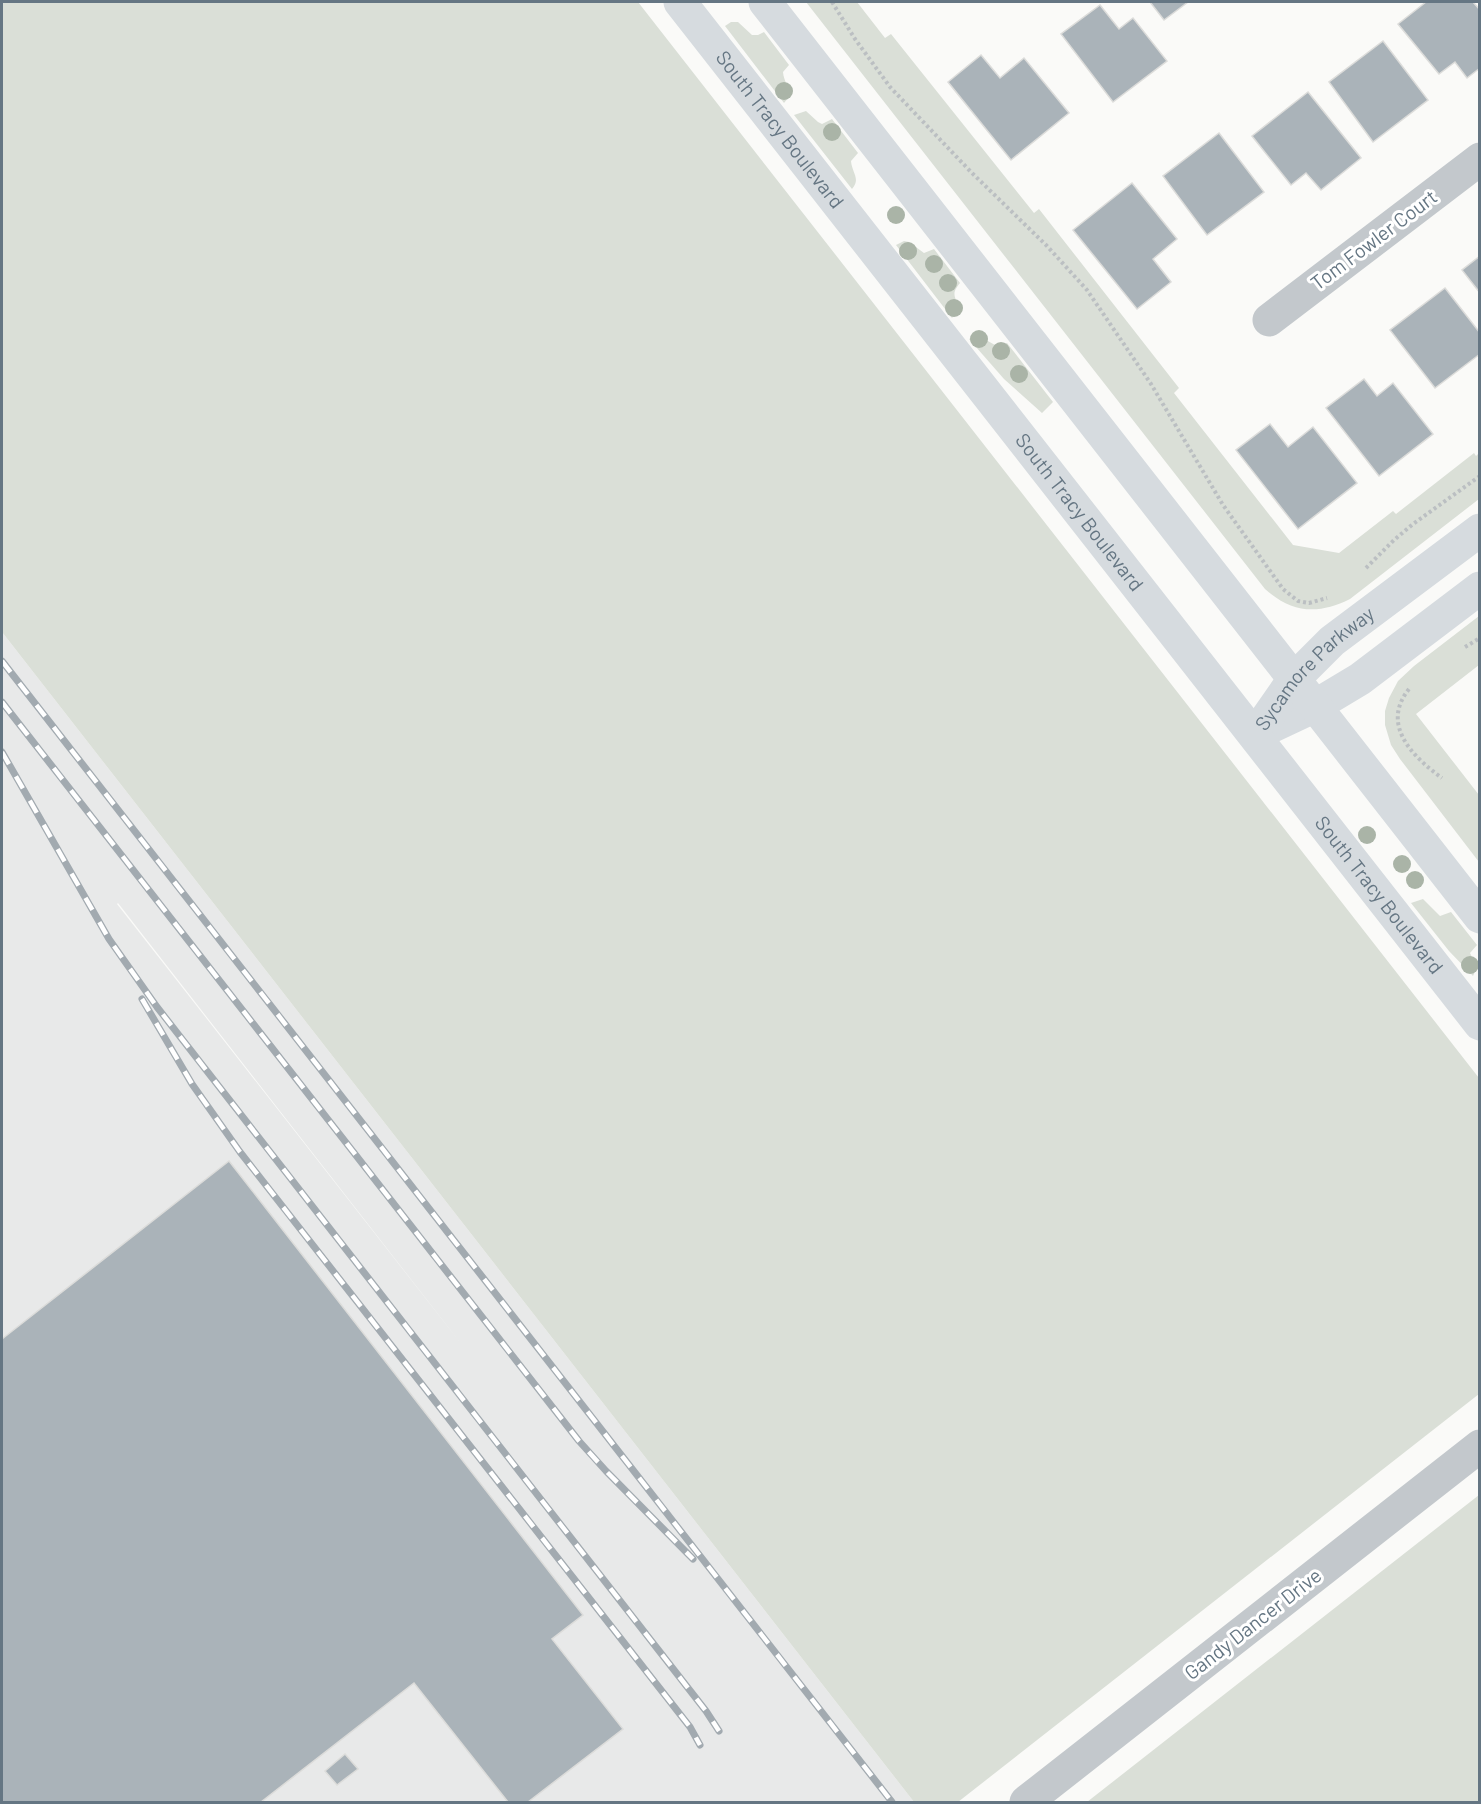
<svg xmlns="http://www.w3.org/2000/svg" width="1481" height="1804" font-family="Barlow,sans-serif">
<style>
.built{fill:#e8e9e9;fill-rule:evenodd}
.green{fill:#dadfd7}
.building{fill:#aab3b9;stroke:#dcdcda;stroke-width:1.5}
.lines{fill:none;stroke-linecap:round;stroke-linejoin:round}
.path{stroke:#bbbfc2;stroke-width:4;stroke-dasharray:3 3;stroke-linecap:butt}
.minor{stroke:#c3c8cc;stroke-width:33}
.tertiary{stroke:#c3c8cc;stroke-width:33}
.secondary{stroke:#d6dbdf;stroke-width:33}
.primary{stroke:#d6dbdf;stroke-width:33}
.rail-casing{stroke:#a2aab0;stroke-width:7}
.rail{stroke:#fff;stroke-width:4.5;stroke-dasharray:14;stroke-linecap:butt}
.tree{fill:#aab4a7}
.labels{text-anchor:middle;stroke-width:6;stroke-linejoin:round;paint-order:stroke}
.street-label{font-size:20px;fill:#657683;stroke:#fff}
</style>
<rect width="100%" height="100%" fill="#fafaf8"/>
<path class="built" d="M2,632L914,1802H2ZM118,903L466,1350L117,904Z"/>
<path class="green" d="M2,2H638L1479,1078V1394L958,1802H914L2,632Z
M806,2H857L885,38L891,34L1034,213L1039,209L1179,388L1174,393L1293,545L1339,553L1393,511L1396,514L1474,453L1476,456L1479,453V499L1350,599C1318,615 1292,613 1265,589Z
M731,22H738L752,35H758L764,32L789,65L783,72C784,85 795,91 784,103L725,26Z
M806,111L818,122L822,124L832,119L858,153L851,161C852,173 861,179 852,189L794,115Z
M904,241L909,242L924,253L934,249L960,283C950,295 956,296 959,309L952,318L896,245Z
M977,335L995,345L1007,343L1053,402L1042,413L1004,379L969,339Z
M1479,616V665L1416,714L1479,795V862L1400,759L1391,745L1385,725V711L1389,698L1398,681L1414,666Z
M1423,899L1440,916L1451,912L1477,945L1470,953L1477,967L1473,976L1449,951L1411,903Z
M1479,1495V1802H1087Z"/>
<path class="building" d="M1150,2H1188L1164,20Z
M1426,2H1473L1480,10V68L1467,78L1455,62L1439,74L1398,24Z
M1100,5L1119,29L1133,18L1167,61L1113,102L1061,34Z
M1383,41L1428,100L1373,142L1329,82Z
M981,55L1000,78L1024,58L1069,113L1011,160L948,82Z
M1308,92L1361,158L1321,190L1306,173L1291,185L1252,136Z
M1219,133L1264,192L1207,235L1163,176Z
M1132,183L1177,239L1153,259L1171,282L1137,309L1073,230Z
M1480,256V293L1462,270Z
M1445,288L1480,333V354L1435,388L1390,330Z
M1364,379L1377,396L1393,383L1433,434L1379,476L1326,408Z
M1270,424L1288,447L1313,427L1357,483L1298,529L1236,450Z
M229,1161L583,1615L552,1639L623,1729L528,1802H508L414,1683L261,1802H2V1339Z
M345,1754L358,1769L337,1785L325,1771Z"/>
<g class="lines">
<path class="path" d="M832,2L855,39L890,87L971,172L1047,246L1087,290L1151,384L1223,505L1283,589L1298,601L1309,603L1327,598
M1366,568L1394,540L1413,524L1480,476
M1465,647L1480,638
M1409,689C1380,725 1413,757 1442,778"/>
<path class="minor" d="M1269,320L1480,159"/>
<path class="tertiary" d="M1026,1802L1480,1446"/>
<g class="secondary">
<path d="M1256,734L1315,706L1360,679L1480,588"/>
<path id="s1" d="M1255,735L1294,679L1332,641L1480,530"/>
</g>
<g class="primary">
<path id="s2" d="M680,2L1480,1024"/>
<path d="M765,2L1480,917"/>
</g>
<g class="rail-casing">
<path id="rail" d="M2,661L892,1802
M2,702L579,1441L606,1471L693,1559
M2,752L109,939L157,1007L706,1711L719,1731
M142,999L192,1084L240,1152L690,1727L700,1745"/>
</g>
<use href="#rail" class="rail"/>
</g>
<g class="tree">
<circle cx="784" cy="91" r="9"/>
<circle cx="832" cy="132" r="9"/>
<circle cx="896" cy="215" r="9"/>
<circle cx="908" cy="251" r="9"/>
<circle cx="934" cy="264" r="9"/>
<circle cx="948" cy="283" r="9"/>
<circle cx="954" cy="308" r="9"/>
<circle cx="979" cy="339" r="9"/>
<circle cx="1001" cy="351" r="9"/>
<circle cx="1019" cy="374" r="9"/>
<circle cx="1367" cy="835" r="9"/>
<circle cx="1402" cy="864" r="9"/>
<circle cx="1415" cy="880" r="9"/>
<circle cx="1470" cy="965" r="9"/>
</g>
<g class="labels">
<g class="street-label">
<text dy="7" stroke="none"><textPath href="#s2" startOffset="162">South Tracy Boulevard</textPath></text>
<text transform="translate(1374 240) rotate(-37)" y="7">Tom Fowler Court</text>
<text dy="7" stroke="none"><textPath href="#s2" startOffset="648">South Tracy Boulevard</textPath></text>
<text dy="7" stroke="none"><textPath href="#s1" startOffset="90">Sycamore Parkway</textPath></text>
<text dy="7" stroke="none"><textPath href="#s2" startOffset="1134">South Tracy Boulevard</textPath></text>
<text transform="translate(1253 1624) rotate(-38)" y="7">Gandy Dancer Drive</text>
</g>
</g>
<rect width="1481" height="1804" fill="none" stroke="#657683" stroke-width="6"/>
</svg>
